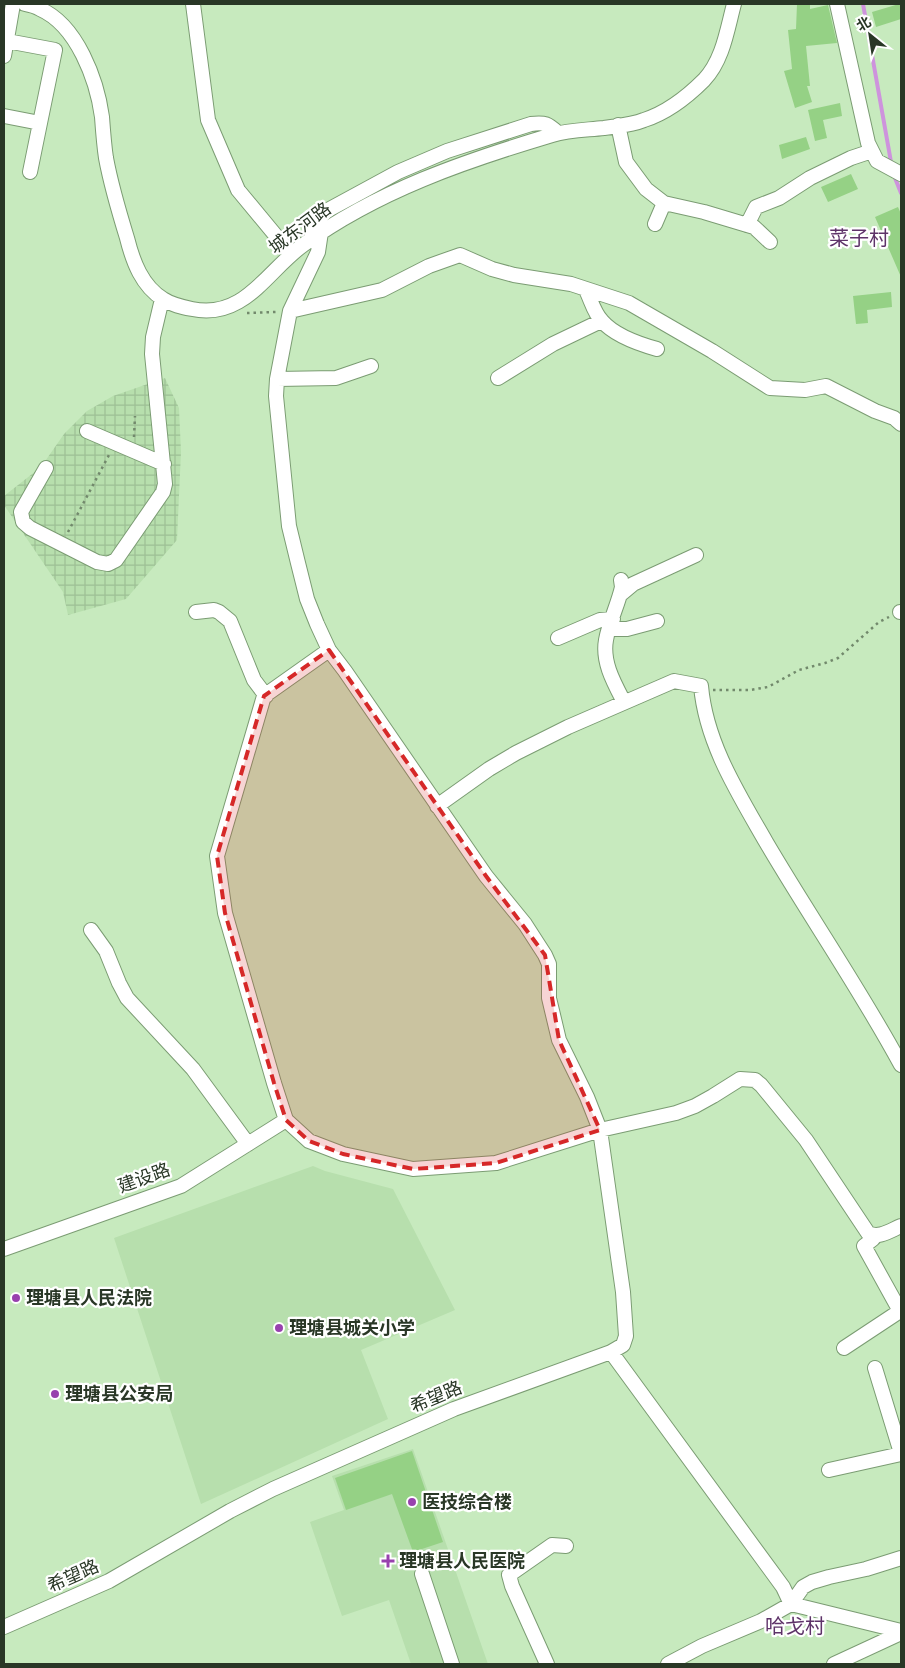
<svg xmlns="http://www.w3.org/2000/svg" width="905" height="1668" font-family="'DM Sans','Noto Sans SC',sans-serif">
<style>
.built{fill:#b7dfad}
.industrial{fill:url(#industrial-grid)}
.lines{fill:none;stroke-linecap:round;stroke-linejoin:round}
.stream{stroke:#ce93dd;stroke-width:4}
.building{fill:#95d185}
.minor-casing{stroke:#7b9c73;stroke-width:16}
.path{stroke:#72896c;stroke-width:2.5;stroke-dasharray:2.5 4;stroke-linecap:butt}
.minor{stroke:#fff;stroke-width:14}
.marked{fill:#d62828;fill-opacity:0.2;stroke:#d62828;stroke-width:4;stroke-dasharray:10 6;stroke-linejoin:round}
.poi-dot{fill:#9841ae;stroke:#fff;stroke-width:2}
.labels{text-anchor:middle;stroke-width:4.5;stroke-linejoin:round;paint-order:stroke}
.street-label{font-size:18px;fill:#293726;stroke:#fff}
.poi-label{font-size:18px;font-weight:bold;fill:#293726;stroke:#fff;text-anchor:start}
.quarter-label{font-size:20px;fill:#5e3369;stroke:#fff}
</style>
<defs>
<pattern id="industrial-grid" width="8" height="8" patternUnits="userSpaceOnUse" patternTransform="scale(1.25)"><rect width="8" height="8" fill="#b7dfad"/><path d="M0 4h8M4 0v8" fill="none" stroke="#9dc095"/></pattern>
</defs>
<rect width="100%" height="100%" fill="#c7eabe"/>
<path class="built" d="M313,1166L325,1171L393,1189L455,1310L361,1350L388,1419L201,1504L114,1238Z
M413,1449L488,1664H411L389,1600L342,1616L310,1522L344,1510L332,1476Z"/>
<path class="industrial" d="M165,378L179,408L181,452L177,540L126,599L68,615L63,592L4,505V496L41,467L64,434L87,411L113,396Z"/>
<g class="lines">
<path class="stream" d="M863,4L891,162
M895,178L901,193"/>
</g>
<path class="building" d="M797,4H810V9L828,5L837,43L806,46L810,86H807L812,102L795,108L784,71L792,69L788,30L796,29Z
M899,4H901V19L876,27L872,12Z
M840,103L842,116L823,120L827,138L815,141L808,110Z
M806,137L810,149L782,159L779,145Z
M851,174L858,189L828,202L821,187Z
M898,207L901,214V277L875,217Z
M891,292L892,307L867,310L868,323L856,324L853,296Z
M412,1451L443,1542L413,1552L392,1494L346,1510L335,1478Z"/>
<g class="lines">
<g class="minor-casing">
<path id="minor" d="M25,4C30,5 35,6 40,9C77,25 97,80 102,117C103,131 104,145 106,158C111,185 119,212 127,238C133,262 142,286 163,299C172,305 182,307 192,309C244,320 267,271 303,245C377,191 465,161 552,135C569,130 586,130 604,128C617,126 632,125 644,120C666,113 688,96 704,80C723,60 727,30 734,4
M193,4L208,120L238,190L291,254
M837,4L868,143L877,161L901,174
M4,56L13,4
M4,116L40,123L55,50L7,41
M618,125L626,162L646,189L664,203L704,212L754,227L770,242
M30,172L40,123
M655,224L664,203
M747,225L756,207L779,198L810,178L851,158L872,151
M310,240L319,218L328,210L398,172L447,151L531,124C545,122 548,124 558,133
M586,290C591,300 594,313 602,321C615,336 639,344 657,349
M290,311L382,290L429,266L460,255L492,269L514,275L571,284L629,303L712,351L770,388L805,390L826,386L875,411L894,418L901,424
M498,378L553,344L601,321
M277,379L336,378L371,366
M87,431L164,464
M46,468L21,512L23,522L30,528L97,562L108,564L116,560L163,492L165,484L152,354L153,337L162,299
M621,580L622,587C618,605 609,622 606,640C602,662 614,683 624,702
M621,594L633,584L696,555
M196,612L214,610L219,612L230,621L254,680L266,696
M900,612H901
M609,629H627L657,621
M558,638L600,620L613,619
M329,650L264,696L217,856L225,913L274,1083L286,1120L309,1141L343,1154L413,1169L496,1163L600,1130L676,1113L695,1106L713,1096L740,1079L755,1080L761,1085L806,1140L868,1233C879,1239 891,1230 901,1226
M437,806L489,769L516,753L568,727L674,681L701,686C706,743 738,793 766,842C810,917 860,989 901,1065
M91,930L106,951L119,983L127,998L193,1069L248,1144
M4,1249L181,1186L286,1120
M844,1348L900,1311L864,1246L873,1239L872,1236
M611,1352L783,1587L791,1604L901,1631
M875,1368L901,1453
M829,1470L901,1454
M422,1574L452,1664
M4,1627L109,1581L230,1511L273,1489L454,1409L611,1352L623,1345L626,1336L623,1292L600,1130L587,1097L559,1040L549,998V964L545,955L525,924L486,876L345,671L329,650L317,624L307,599L298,563L289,526L276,396L277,379L290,311L318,252L321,232
M547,1664L512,1586L509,1575L552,1545L566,1546
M668,1664L702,1646L761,1621L791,1604L803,1587L812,1582L829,1577L866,1569L901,1558
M834,1664L901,1633"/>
</g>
<path class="path" d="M247,313L276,312
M134,437L135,416
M68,532L109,455
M713,690H750L768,687L799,670L825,663L838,658L879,622L889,617"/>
<use href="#minor" class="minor"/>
</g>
<path class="marked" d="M329,650L486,876L545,955L559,1040L600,1130L496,1163L413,1169L343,1154L309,1141L286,1120L274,1083L225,913L217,856L264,696Z"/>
<g class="poi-dot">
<circle cx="16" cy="1298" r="5"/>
<circle cx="279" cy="1328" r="5"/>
<circle cx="55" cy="1394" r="5"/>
<circle cx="412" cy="1502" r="5"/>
<path d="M385.5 1553.5h5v5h5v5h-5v5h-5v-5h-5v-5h5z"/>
</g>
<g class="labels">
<g class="street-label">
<text transform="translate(300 228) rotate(-37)" y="6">城东河路</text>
<text transform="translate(144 1178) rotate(-20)" y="6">建设路</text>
<text transform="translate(436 1397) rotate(-23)" y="6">希望路</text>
<text transform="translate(73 1576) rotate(-24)" y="6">希望路</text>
</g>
<g class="poi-label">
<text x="26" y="1304">理塘县人民法院</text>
<text x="289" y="1334">理塘县城关小学</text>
<text x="65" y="1400">理塘县公安局</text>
<text x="422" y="1508">医技综合楼</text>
<text x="399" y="1567">理塘县人民医院</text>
</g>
<g class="quarter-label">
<text x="859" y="245">菜子村</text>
<text x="795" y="1633">哈戈村</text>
</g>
</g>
<rect width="905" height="1668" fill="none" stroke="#293726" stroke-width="10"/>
<g transform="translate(870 35) rotate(330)" stroke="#ffffff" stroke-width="4" paint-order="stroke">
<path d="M0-4L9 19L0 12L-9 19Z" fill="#293726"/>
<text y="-8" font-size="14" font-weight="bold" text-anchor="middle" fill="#293726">北</text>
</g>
</svg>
